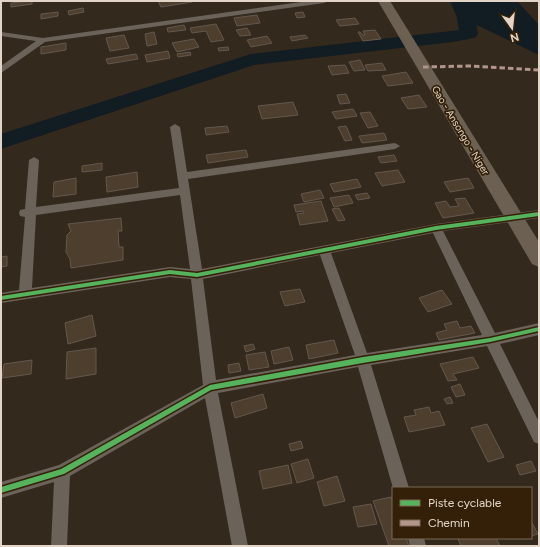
<svg xmlns="http://www.w3.org/2000/svg" width="540" height="547" font-family="Figtree,sans-serif">
<style>
.water{fill:#111d22}
.lines{fill:none;stroke-linecap:round;stroke-linejoin:round}
.river{fill:#111d22;fill-rule:evenodd}
.building{fill:#4e3e2d;stroke:#63584e}
.street{fill:#6b6359;fill-rule:evenodd}
.primary{fill:#6b6051;fill-rule:evenodd}
.quiet{stroke:#b2968c;stroke-width:3;stroke-dasharray:5.5 3;stroke-linecap:butt}
.cycleway-casing{stroke:#342008;stroke-width:3}
.cycleway{fill:#56b35d;fill-rule:evenodd}
.labels{text-anchor:middle;stroke-width:3.5;stroke-linejoin:round;paint-order:stroke}
.street-label{font-size:10px;fill:#e2d5c7;stroke:#342008}
</style>
<rect width="100%" height="100%" fill="#34291d"/>
<path class="water" d="M450,1H517L539,25V55L456,15Z"/>
<g class="lines">
<path class="river" d="M457,1H473V7L478,34L475,38L452,42L254,65L1,149V134L251,54L459,30L455,7Z"/>
</g>
<path class="building" d="M32,1V4L11,7V3Z
M158,1H192V2L161,7Z
M83,8L84,12L69,15L68,11Z
M58,12V16L41,19V14Z
M303,12L305,17L297,18L295,13Z
M257,15L260,23L237,26L234,18Z
M355,18L359,24L340,26L336,20Z
M216,24L224,40L211,42L206,31L192,33L190,28Z
M184,25L186,30L168,32L167,28Z
M247,28L251,35L240,36L236,30Z
M375,30L381,39L363,41L358,32H360L363,35H365L363,31Z
M154,32L157,44L147,46L145,34Z
M124,35L129,48L110,51L106,38Z
M305,35L308,38L292,41L290,37Z
M267,36L272,43L251,47L247,40Z
M194,39L199,47L177,52L172,43Z
M66,43V50L41,54V47Z
M228,47L229,50L219,51L218,48Z
M168,51L170,58L147,62L145,55Z
M190,52L191,55L178,57L177,54Z
M136,54L138,59L108,64L106,59Z
M360,60L365,70L354,71L349,62Z
M382,63L386,70L368,71L365,65Z
M345,65L349,73L332,75L328,66Z
M406,72L413,83L388,86L382,76Z
M346,94L350,103L340,104L337,95Z
M419,95L427,107L408,109L401,98Z
M293,102L298,115L262,119L258,106Z
M353,109L357,116L336,119L332,112Z
M370,112L378,126L368,128L360,113Z
M227,126L229,132L206,135L205,128Z
M346,126L352,140L345,141L338,127Z
M384,133L387,140L362,143L359,136Z
M246,150L248,157L208,163L206,155Z
M394,155L397,161L381,163L378,157Z
M102,163V170L82,172V166Z
M398,170L405,182L382,186L375,173Z
M137,172L138,187L107,192L106,177Z
M76,178V194L53,197L54,182Z
M468,178L474,188L450,192L444,182Z
M357,179L361,187L334,192L330,184Z
M320,190L324,198L304,202L301,194Z
M367,193L370,198L358,200L355,195Z
M349,195L353,203L334,207L330,198Z
M465,198L474,213L443,218L435,203L446,201L450,207L459,206L455,199Z
M321,201L328,221L300,225L297,214L304,213L303,211L296,212L294,205Z
M339,208L345,220L338,221L332,209Z
M121,218L122,231H118L119,247H123V260L71,268L70,259L66,252L67,235L71,231L68,224Z
M7,256V266L1,267V257Z
M300,289L305,302L285,306L280,292Z
M442,290L452,304L428,312L419,298Z
M92,315L96,336L68,344L65,323Z
M457,321L460,328L471,326L475,333L439,340L436,333L447,330L444,324Z
M334,340L338,353L309,359L306,345Z
M253,344L255,349L246,352L244,346Z
M289,347L293,360L274,364L271,351Z
M96,348V374L66,379L67,352Z
M265,352L269,367L249,370L246,355Z
M473,357L479,368L453,374L457,380L448,381L440,364Z
M32,360L31,374L2,378L4,364Z
M239,363L241,371L229,373L228,365Z
M460,384L465,395L456,397L451,387Z
M263,394L267,408L235,418L231,403Z
M450,397L453,403L447,404L444,399Z
M429,407L431,413L439,411L445,425L409,432L404,417L416,415L414,410Z
M487,424L504,457L488,462L471,428Z
M301,441L303,448L291,451L289,444Z
M308,459L314,478L297,483L291,464Z
M531,461L536,471L520,475L516,465Z
M288,465L292,483L263,489L259,471Z
M337,476L345,501L324,506L317,482Z
M391,497L393,502V538H406L409,546H389L373,501Z
M371,504L377,524L358,527L353,507Z
M531,521L538,534L531,536Z
M461,538H496L500,546H461L458,539Z"/>
<g class="lines">
<path class="street" d="M308,1H328L324,3L45,42L1,73V66L36,41L1,36V32L43,38Z
M175,124L180,127L187,172L395,143L400,146L395,149L188,179L202,269L436,224L539,210V218L443,231L495,333L539,323V335L500,344L539,422V444L534,442L487,346L371,365L409,488H393L358,367L218,393L248,546H232L205,398L70,476L67,546H51L54,482L1,498V482L59,465L203,385L191,279L170,277L1,303V293L19,290L25,217L20,216L19,213L20,210L25,209L29,160L34,157L39,160L36,207L179,188L170,127ZM180,195L190,269L170,267L32,288L36,215ZM433,233L482,335L367,353L331,253ZM320,255L355,355L216,380L203,279Z
M408,538H424L426,546H410Z"/>
<path class="primary" d="M378,1H390L539,242V267L532,264Z"/>
<path class="quiet" d="M423,67L471,66L539,70"/>
<g class="cycleway-casing">
<path id="cycleway" d="M539,212V216L436,230L197,277L170,274L1,300V296L170,270L197,273L436,226Z
M539,327V331L490,342L363,363L211,390L64,474L1,493V487L61,469L210,385L363,357L490,338Z"/>
</g>
<use href="#cycleway" class="cycleway"/>
</g>
<g class="labels">
<g class="street-label">
<text transform="translate(461 130) rotate(59)" y="4">Gao - Ansongo - Niger</text>
</g>
</g>
<rect width="540" height="547" fill="none" stroke="#e2d5c7" stroke-width="4"/>
<rect x="392" y="487" width="140" height="52" fill="#342008" stroke="#7a6854"/>
<rect x="400" y="500" width="20" height="6" fill="#56b35d" stroke="#7a6854"/>
<text x="428" y="507" font-size="12" fill="#e2d5c7">Piste cyclable</text>
<rect x="400" y="520" width="20" height="6" fill="#b2968c" stroke="#7a6854"/>
<text x="428" y="527" font-size="12" fill="#e2d5c7">Chemin</text>
<g transform="translate(512 28) rotate(165)" stroke="#342008" stroke-width="3" paint-order="stroke">
<path d="M0-3L7 15L0 10L-7 15Z" fill="#e2d5c7"/>
<text y="-6" font-size="11" font-weight="bold" text-anchor="middle" fill="#e2d5c7">N</text>
</g>
</svg>
